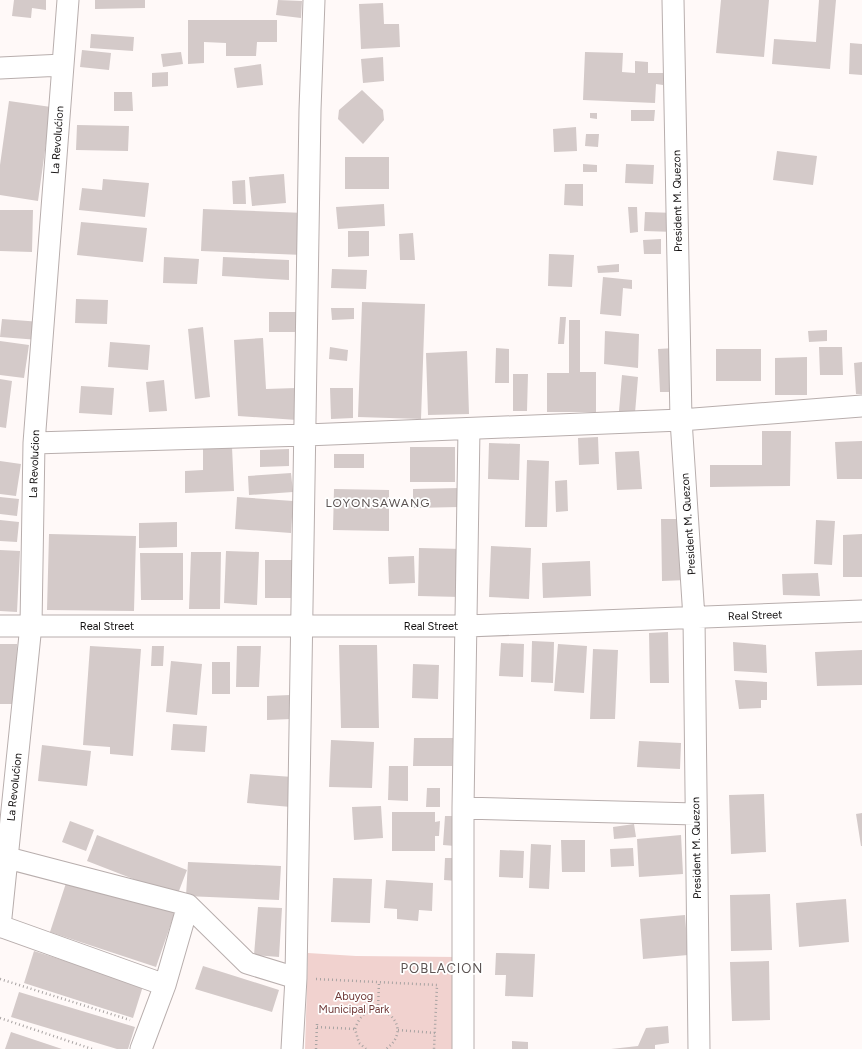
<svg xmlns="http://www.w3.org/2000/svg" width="862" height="1049" font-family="Figtree,sans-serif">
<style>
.green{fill:#f1d2cf}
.building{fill:#d4cac9}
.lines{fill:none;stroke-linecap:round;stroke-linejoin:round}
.minor-casing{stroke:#b8aead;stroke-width:23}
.path{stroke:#a8a3a2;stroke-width:2.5;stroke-dasharray:1 3;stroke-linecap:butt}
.minor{stroke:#fff;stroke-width:21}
.labels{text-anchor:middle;stroke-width:3.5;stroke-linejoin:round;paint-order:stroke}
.street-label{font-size:11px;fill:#131010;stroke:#fff}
.park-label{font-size:11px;fill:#703a38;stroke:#fff}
.neighbourhood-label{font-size:12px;letter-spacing:1px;fill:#5b5352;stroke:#fff}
.quarter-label{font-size:13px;letter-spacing:1px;fill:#5b5352;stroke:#fff}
</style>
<rect width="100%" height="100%" fill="#fff9f8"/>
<path class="green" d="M308,953L356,956L458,957L455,1049H305Z"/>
<path class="building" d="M14,0H46V10L32,8L31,18L12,16Z
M95,0H145V8L95,9Z
M278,0L302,1L301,18L276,15Z
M721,0H769L764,57L716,53Z
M819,0H836L830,69L772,64L774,39L816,42Z
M383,3L384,24H399L400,47L361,49L359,4Z
M188,20H277V42H257L256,56H226V43L204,42V63L188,64Z
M91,34L134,37L133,51L90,48Z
M850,43L862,44V75L849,74Z
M82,50L111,53L109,70L80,67Z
M181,52L183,64L163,67L161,54Z
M585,52L623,53L622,72L635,73V61L648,62V73H664L663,85L656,84L655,103L583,100Z
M383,57L384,81L363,83L361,59Z
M261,64L263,85L237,88L234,68Z
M168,72V86L152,87V73Z
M362,90L383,110L384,120L363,144L338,119L339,110Z
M114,92H132L133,111H114Z
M9,101L51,107L38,201L0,195V165Z
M631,110H655L654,121H631Z
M590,113H597V119L590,118Z
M77,125L129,126L128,151L76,150Z
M576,127L577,151L554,152L553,129Z
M586,134H599L598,147L585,146Z
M777,151L817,156L813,185L773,180Z
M345,157H389V189H345Z
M583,164L597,165V172H583Z
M626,164L654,165L653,184L625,183Z
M284,174L286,203L252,206L249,177Z
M103,179L149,183L145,217L79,210L82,188L102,190Z
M245,180L246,204H233L232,181Z
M565,184H583V206L564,205Z
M384,204L385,226L338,229L336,207Z
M628,207H637L638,232L630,233Z
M203,209L305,213L303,255L201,251Z
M0,210H33L32,252L0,251Z
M645,212L676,213L675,232L644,231Z
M81,222L147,228L143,262L77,255Z
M348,231H369V256L348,257Z
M413,233L415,260H400L399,234Z
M661,239V254H644L643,240Z
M549,254L574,255L572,287L548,286Z
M164,257L199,259L197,284L163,283Z
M223,257L289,260V280L222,276Z
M619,264V272L598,273L597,266Z
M332,269L367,270L366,289L331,288Z
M603,277L632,280V289L623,288L621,316L600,314Z
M76,299L108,300L107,324L75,323Z
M362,302L425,304L421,419L358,417Z
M331,308H354V319L332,320Z
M269,312H302L301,332H269Z
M560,317H566L564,344H558Z
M2,319L41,322L39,340L0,337Z
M569,320H580V372H596V412H547V373H569Z
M203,327L210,397L195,399L188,329Z
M827,330V341L809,342L808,331Z
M605,331L639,334L638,368L604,364Z
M263,338L266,389L296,388L297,420L238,416L234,340Z
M0,341L29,345L24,378L0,375Z
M110,342L150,345L148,370L108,367Z
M330,347L348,350L347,361L329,359Z
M819,347H842L843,375H820Z
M496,348L509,349V383H495Z
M675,348L677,392H660L658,349Z
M716,349H761V381H716Z
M467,351L469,414L428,415L426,353Z
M807,357V395H775V358Z
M862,362V394H856L854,363Z
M513,374H528L527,411H513Z
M622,375L638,377L635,413L619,411Z
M0,379L12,381L6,428L0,427Z
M164,380L167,411L149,412L146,382Z
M81,386L114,388L112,415L79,413Z
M330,388H353V418L331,419Z
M762,431H791L790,486L710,487V465H762Z
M598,437L599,464L579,465L578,438Z
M862,441V479H837L835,442Z
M489,443L520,444L519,480L488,479Z
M232,447L234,491L185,493V471L203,470V448Z
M410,447H455V482H410Z
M289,449V466L260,467V450Z
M639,451L642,489L617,490L615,452Z
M334,454H364V468H334Z
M527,460L549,461L547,527H525Z
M0,461L21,464L16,496L0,494Z
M291,473L293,492L249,495L248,476Z
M567,480L568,511L556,512L555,481Z
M459,488V507L413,508V489Z
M334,489L389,490V531L333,530Z
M0,497L19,499L17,516L0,514Z
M237,497L293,501L291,533L235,529Z
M661,519H686L687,580L662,581Z
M0,520L19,522L17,542L0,541Z
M816,520L835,521L832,565L814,564Z
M177,522V547L139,548V523Z
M49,534L136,536L134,611L47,610Z
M862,534V577H843V535Z
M491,546L531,548L529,599L489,597Z
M419,548L463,549L461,597L418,596Z
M0,550L20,551L17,612L0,611Z
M226,551L259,552L257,605L224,603Z
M191,552H221L220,609H189Z
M140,553H183V600H141Z
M414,556L415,583L389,584L388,557Z
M265,560H293V598H265Z
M590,561L591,596L543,598L542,563Z
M818,573L820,596L783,595L782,574Z
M668,632L669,683H650L649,633Z
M532,641L554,642L553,683L531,682Z
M733,642L766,645L767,673L734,671Z
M501,643L524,644L523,677L499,676Z
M0,644H17L16,704H0Z
M558,644L587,646L584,693L554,691Z
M339,645H377L379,728H341Z
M90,646L141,649L133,756L110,754V747L83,745Z
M152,646H164L163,666H151Z
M237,646H261L259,687H236Z
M593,649L618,650L615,719H590Z
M862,650V685L817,686L815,652Z
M171,661L202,664L197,715L166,712Z
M212,662H230V694H212Z
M413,664L439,665L438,699L412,698Z
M735,680L767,682V700H761V708L739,709Z
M290,695L291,719L267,720V696Z
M173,724L207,726L205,752L171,750Z
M414,738H453L452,766H413Z
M331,740L374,742L372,788L329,787Z
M639,741L681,743L680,769L637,767Z
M42,745L91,751L87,786L38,781Z
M389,766H408V801L388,800Z
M250,774L293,777L291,807L247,803Z
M427,788H440V807H426Z
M764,794L766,852L731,854L729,795Z
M381,806L383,838L354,840L352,807Z
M392,812H435V822L440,821L439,836H435V851H392Z
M862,813V846H861L856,814Z
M445,816H456L455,846L443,845Z
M70,821L94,830L86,851L62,842Z
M634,824L636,837L614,839L613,827Z
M97,835L187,870L177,896L87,861Z
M681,835L683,874L639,877L637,839Z
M561,840H585V872H562Z
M531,844L551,845L549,889L529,888Z
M633,848L634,866L611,867L610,849Z
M500,850L524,851L523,878L499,877Z
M445,858H458L457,881L444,880Z
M188,862L281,866L279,900L186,896Z
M68,877L175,912L156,967L50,932Z
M333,878L372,879L370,923L331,922Z
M386,880L433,883L432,911L419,910L418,921L397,919V909L384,908Z
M770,894L772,950L731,951L730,895Z
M846,899L849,942L799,947L796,903Z
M258,907L282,908L279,957L254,955Z
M685,915L688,955L643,959L640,919Z
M34,951L143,986L133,1018L24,983Z
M496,953L535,954L533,997L505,996L506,975H495Z
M769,961L770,1020L732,1021L730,962Z
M203,966L279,990L272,1012L195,989Z
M19,992L135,1027L128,1049H117L11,1017Z
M668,1026L669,1043L655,1045V1049H611L638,1046L646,1028Z
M11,1032L62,1049H5Z
M512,1041L528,1042V1049H512Z"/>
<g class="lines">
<g class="minor-casing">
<path id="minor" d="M673,0L681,420L694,618L699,1049
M0,68L63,65
M34,443L306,435L681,420L862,406
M0,626H467L862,611
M463,808L696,814
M0,856L188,905L247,963L296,978
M0,926L165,985
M0,927L31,625L34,443L68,0
M141,1049L165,985L188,905
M292,1049L296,978L310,110L314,0
M463,1049V808L469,429"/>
</g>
<path class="path" d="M0,979L130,1020
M316,979L437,985L434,1049
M378,1009L379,983
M0,1018L92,1049
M317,1027L355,1029
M398,1030L435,1033
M316,1049L317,1024
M366,1049L359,1043L355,1029C369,986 420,1025 386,1049"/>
<use href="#minor" class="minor"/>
</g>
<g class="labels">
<g class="street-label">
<text transform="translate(57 140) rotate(-86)" y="4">La Revolućion</text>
<text transform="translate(677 201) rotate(-91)" y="4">President M. Quezon</text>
<text transform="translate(34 464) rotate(-88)" y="4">La Revolućion</text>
<text transform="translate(688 524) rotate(-94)" y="4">President M. Quezon</text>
<text transform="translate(755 615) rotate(-2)" y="4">Real Street</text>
<text x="107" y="630">Real Street</text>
<text x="431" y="630">Real Street</text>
<text transform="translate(14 787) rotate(-84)" y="4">La Revolućion</text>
<text transform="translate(696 848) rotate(-91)" y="4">President M. Quezon</text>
</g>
<g class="park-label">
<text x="354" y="1000">Abuyog<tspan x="354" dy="13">Municipal Park</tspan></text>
</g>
<g class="neighbourhood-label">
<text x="378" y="507">LOYONSAWANG</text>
</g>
<g class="quarter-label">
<text x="442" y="973">POBLACION</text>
</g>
</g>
</svg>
